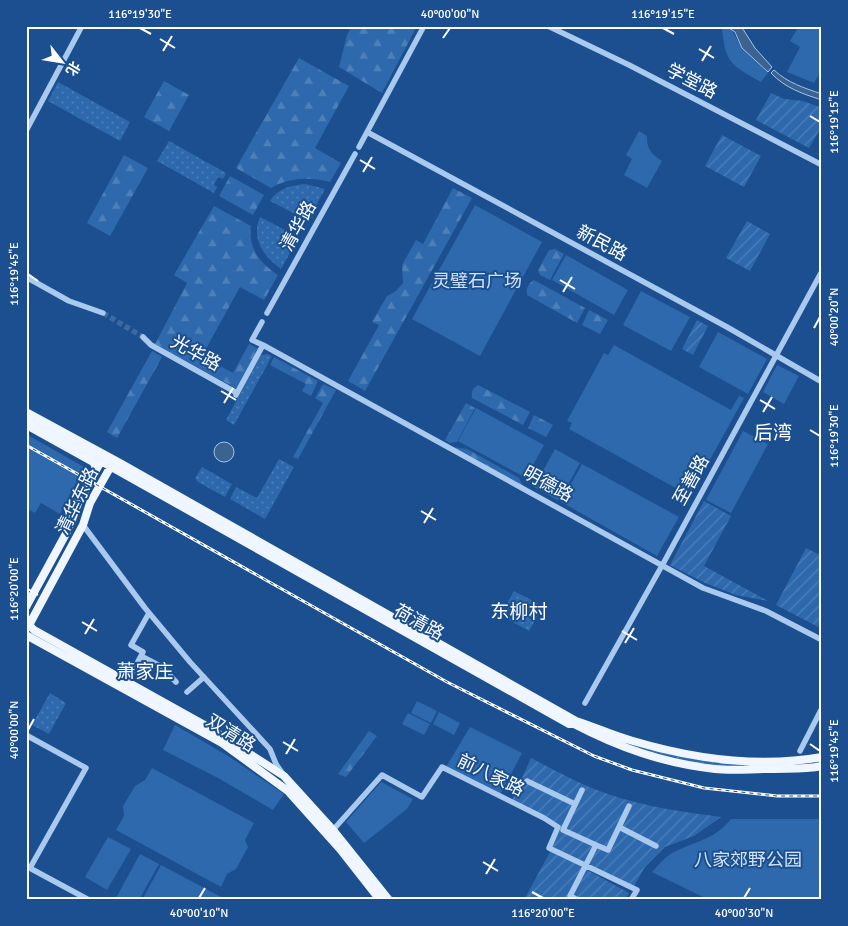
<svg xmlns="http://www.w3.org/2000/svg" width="848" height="926" font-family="Signika,'Noto Sans SC',sans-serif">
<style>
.grass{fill:url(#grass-dots)}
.forest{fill:url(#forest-firs)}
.park{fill:#2e69ad}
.garden{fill:url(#garden-furrows)}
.water{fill:#3c6290;stroke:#9cc4f0}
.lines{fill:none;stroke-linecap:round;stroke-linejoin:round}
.minor-tunnel{stroke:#3d69a0;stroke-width:5.5;stroke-dasharray:5.5 3;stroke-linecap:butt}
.minor{stroke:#a9c9ee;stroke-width:5.5}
.major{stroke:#f0f6ff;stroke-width:8}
.rail-casing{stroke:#fff;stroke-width:3}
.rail{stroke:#1b4f8f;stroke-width:1;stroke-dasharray:4;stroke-linecap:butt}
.ticks{fill:none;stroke:#fff;stroke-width:2}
.labels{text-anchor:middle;stroke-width:4;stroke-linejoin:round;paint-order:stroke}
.street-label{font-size:18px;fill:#fff;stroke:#1b4f8f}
.park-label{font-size:18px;fill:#cfe3fa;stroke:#1b4f8f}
.neighbourhood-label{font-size:19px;fill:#fff;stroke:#1b4f8f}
.neatline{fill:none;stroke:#fff;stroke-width:2}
.ticks-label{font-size:12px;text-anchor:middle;fill:#fff}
</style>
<defs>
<pattern id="grass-dots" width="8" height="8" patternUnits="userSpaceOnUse" patternTransform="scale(1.25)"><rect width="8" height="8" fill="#2e69ad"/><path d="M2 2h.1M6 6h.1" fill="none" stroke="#4d80b9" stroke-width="1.8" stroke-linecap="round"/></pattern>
<pattern id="forest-firs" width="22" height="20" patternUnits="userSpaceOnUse" patternTransform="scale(1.25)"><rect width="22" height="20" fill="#2e69ad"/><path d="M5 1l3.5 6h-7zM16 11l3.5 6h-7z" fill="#4d80b9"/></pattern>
<pattern id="garden-furrows" width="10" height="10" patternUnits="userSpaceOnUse" patternTransform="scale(1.25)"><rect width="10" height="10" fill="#2e69ad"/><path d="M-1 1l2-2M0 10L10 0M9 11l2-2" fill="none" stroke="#4d80b9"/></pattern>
</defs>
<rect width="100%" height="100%" fill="#1b4f8f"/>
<path class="grass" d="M58,82L130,122L120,141L48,101Z
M169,141L226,173L223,179L218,177L214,185L217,187L214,193L157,161Z
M306,184L325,189L310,217L305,214L297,215L270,201C278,188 292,185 306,184Z
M260,217L289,232L296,242L281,269C263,256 251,239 260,217Z
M267,354L272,356L234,425L226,420L261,355Z
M279,459L294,467L265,519L230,499L236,487L257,498Z
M202,467L232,484L225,497L198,482L195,478Z
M514,591L543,606L529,631L509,620L505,607Z
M50,693L66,703L49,734L32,725Z
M597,729L641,745L779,765L720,766L696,764L631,748Z"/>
<path class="forest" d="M352,26H417L382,93L339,67L347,35Z
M299,58L349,86L315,148L341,163L330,182C308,177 291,177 271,188L236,168Z
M164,81L189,95L169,131L144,117Z
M124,155L148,168L110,236L87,223Z
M230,176L264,195L253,215L219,196Z
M453,188L472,198L365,391L348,381L379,325L372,322L387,296L396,291L403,283L402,265L416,240L423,244Z
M214,206L251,226C248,249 260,263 278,275L264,300L240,287L202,356L233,373L249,344L259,349L237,389L155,344L187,283L174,275Z
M555,249L564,254L550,280L540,275L538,270L549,250Z
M534,280L585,308L577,323L527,295C526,288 528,284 534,280Z
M589,310L608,320L600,334L582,325Z
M152,351L162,357L117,438L107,432Z
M274,357L318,381L311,396L302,391L306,384L270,365Z
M323,384L336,390L298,459L293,457L323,403L315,398Z
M478,385L530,412L523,425L472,398C471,391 473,388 478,385Z
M466,403L475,408L457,442L450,443L445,440Z
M534,415L553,425L546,437L528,428Z
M453,447L467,449L519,478L523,486Z
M369,731L377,736L346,777L338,774Z"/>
<path class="park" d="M799,26H822V69L814,83L787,72L800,47L790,41Z
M722,28L731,29L742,48L768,73L761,82C731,65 725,63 722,28Z
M639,131L647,136C646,148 652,155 662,161L647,188L624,175L632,159L626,155Z
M475,205L542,242L480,356L412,319Z
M566,255L628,290L614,315L552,280Z
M641,291L690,317L671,351L623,325Z
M718,332L767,359L748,394L699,367Z
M614,345L731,410L739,396L744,398L690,496L569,429L572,423L567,421L604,353L608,355Z
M777,365L799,376L784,404L763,392Z
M476,408L544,445L526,478L458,441Z
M743,431L768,444L731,513L706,500Z
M26,434L84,467L60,514L41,503L35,513L26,508Z
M555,449L580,463L559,501L534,487Z
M582,464L679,517L657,556L561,502Z
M417,701L437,711L431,723L411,713Z
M439,712L460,723L454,735L433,724Z
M408,713L430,724L424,735L402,724Z
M175,725L228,756L284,794L273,810L218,778L163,750Z
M470,727L522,753L500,795L446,767Z
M152,768L254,823L245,840L248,847L236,869L227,874L221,887L116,830L124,816L123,806L135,786L145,780Z
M381,782L413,799L407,809L364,843L346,822Z
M731,819H822V900H709L652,872C659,865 666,855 676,851C697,841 715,839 731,819Z
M108,837L131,849L107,890L85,877Z
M140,854L159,864L139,900H119L116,898Z
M161,865L223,898L222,900H142Z"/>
<path class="garden" d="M771,93L784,99L803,101L822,108V126L809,148L756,120Z
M722,135L761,156L744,187L705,166Z
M747,221L770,234L750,271L726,258Z
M697,320L708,326L693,355L682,349Z
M704,501L731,516L704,566L768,601L736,595L705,583L670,565Z
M806,548L822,556V629L776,605Z
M531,758C558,772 583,786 611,795C647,807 684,812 721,817L694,836L665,847L645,867L634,886L551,846L560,825L512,800Z
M551,850L629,893L625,900H524Z"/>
<path class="water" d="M726,26H741L755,48L772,67L768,72L742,48L735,32Z
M774,70C788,83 804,88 822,94V100C803,94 785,88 771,73Z
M214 452a10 10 0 1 1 20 0a10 10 0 1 1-20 0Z"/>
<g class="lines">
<path class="minor-tunnel" d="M103,313L143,337"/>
<path class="minor" d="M548,26L629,65L822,165
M26,131L82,26
M367,132L727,327L822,382
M359,147L424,26
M26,277L69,301L103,313
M267,313L355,154
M143,337L151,345L237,393
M263,345L703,588L766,611L822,640
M236,395L263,345L252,340L262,322
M83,525L145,608L190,662L270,749L276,764L283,774
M141,656L162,667L176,682
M127,682L143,652L131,645L149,613
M187,692L204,677
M585,703L664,562L822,271
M26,735L86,768L30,868
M800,751L822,708
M527,781L575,804
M619,827L656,846
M333,830L382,775L422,797L442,767L544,818L558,827L549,848L637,890L631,900
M596,845L608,850L629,806
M26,866L89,900
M578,900L570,896L596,845L563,830L582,790"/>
<path class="major" d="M26,412L120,463L576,721C595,727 614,736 633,741C694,759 759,768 822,757
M26,419L569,724H574C620,748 663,763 715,769C732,771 751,769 769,769C788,768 802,770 822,766
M30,427L93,462L95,465L96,471
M26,607L68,530L78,503L101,461L105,459
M26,622L34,630L208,727L284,776L333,830L389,900
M28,627L83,525L90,503L111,466L110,462
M26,635L222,743L288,791L340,849L380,900"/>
<g class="rail-casing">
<path id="rail" d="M26,445L447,682L594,756L632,770L704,788L777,796H822"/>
</g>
<use href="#rail" class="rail"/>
</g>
<path class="ticks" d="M140,28L151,34M663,28L674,34M443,38L450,28M160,39L175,48M699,49L714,58M163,51L172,36M702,61L711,46M810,116L820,122M360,160L375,169M363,172L372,157M28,274L38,281M560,280L575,289M563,292L572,277M814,328L820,317M221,391L236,400M760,400L775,409M224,403L233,388M763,412L772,397M810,430L820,436M421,511L436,520M424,523L433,508M28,589L38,595M82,622L97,631M622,631L637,640M85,634L94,619M625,643L634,628M28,730L34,719M283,742L298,751M810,744L820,751M286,754L295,739M483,862L498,871M486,874L495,859M532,892L543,898M199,898L205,888M744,898L750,888"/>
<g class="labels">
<g class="street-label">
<text transform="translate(692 81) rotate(27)" y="6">学堂路</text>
<text transform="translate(298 226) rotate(-61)" y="6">清华路</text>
<text transform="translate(602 243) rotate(28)" y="6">新民路</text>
<text transform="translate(196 353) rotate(29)" y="6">光华路</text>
<text transform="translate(691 480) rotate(-61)" y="6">至善路</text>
<text transform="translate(548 484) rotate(29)" y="6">明德路</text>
<text transform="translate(77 501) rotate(-64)" y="6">清华东路</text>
<text transform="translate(419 622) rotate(29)" y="6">荷清路</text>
<text transform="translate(231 733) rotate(32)" y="6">双清路</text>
<text transform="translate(491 775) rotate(26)" y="6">前八家路</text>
</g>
<g class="park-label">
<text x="477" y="287">灵璧石广场</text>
<text x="748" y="866">八家郊野公园</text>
</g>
<g class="neighbourhood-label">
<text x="773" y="439">后湾</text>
<text x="519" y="618">东柳村</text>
<text x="145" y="678">萧家庄</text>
</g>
</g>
<rect width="848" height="926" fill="none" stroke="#1b4f8f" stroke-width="55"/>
<g transform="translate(62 62) rotate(121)" stroke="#1b4f8f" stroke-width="4" paint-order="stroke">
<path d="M0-4L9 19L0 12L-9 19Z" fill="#ffffff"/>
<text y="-8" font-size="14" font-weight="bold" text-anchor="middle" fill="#ffffff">北</text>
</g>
<rect x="28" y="28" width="792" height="870" class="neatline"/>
<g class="ticks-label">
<text x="140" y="18">116°19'30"E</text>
<text x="450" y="18">40°00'00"N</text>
<text x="663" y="18">116°19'15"E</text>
<text transform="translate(834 122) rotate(-90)" y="4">116°19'15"E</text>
<text transform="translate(14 274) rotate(-90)" y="4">116°19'45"E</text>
<text transform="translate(834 317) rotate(-90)" y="4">40°00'20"N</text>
<text transform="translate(834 436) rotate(-90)" y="4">116°19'30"E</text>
<text transform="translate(14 589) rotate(-90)" y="4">116°20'00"E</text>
<text transform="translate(14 730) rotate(-90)" y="4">40°00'00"N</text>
<text transform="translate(834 751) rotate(-90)" y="4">116°19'45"E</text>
<text x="199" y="917">40°00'10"N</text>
<text x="543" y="917">116°20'00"E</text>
<text x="744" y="917">40°00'30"N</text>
</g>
</svg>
